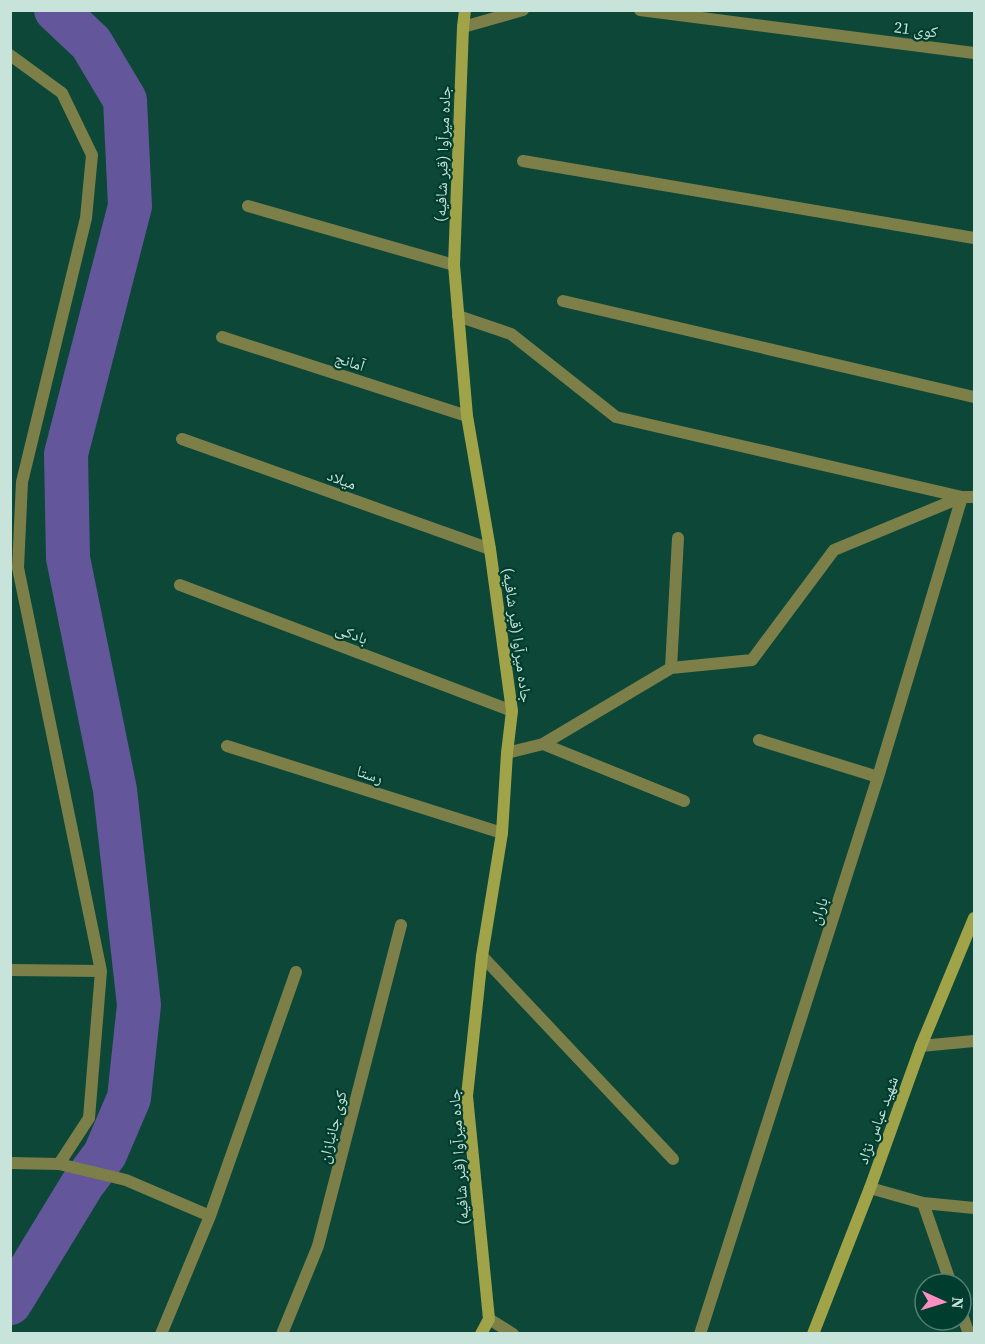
<svg xmlns="http://www.w3.org/2000/svg" width="985" height="1344" font-family="'Source Serif 4','Noto Naskh Arabic',serif">
<style>
.lines{fill:none;stroke-linecap:round;stroke-linejoin:round}
.river{stroke:#63569b;stroke-width:44}
.street{stroke:#7d7f49;stroke-width:12}
.secondary{stroke:#a0a348;stroke-width:12}
.labels{text-anchor:middle;stroke-width:4.5;stroke-linejoin:round;paint-order:stroke}
.street-label{font-size:16px;fill:#c8e3d9;stroke:#003d2e}
</style>
<rect width="100%" height="100%" fill="#0c4738"/>
<g class="lines">
<path class="river" d="M10,1303L82,1185L105,1154L129,1098L139,1005L115,790L68,558L66,454L130,206L125,100L91,43L56,10"/>
<path class="street" d="M640,10L974,53
M463,27L523,10
M10,55L62,93L92,155L86,218L22,482L18,568L101,971L89,1118L59,1164
M523,161L974,238
M248,206L454,265
M563,301L974,397
M458,316L511,334L616,417L962,497L878,777L700,1334
M222,337L467,416
M182,439L490,549
M180,585L512,711
M671,668L678,538
M759,740L878,777
M543,744L684,801
M227,746L502,833
M507,753L543,744L671,668L752,660L834,550L962,497H974
M482,956L673,1159
M10,970L101,971
M921,1046L974,1041
M10,1163L59,1164L126,1180L210,1216
M870,1188L923,1203L974,1208
M923,1203L951,1284
M961,1312L969,1334
M489,1319L513,1334
M161,1334L210,1216L296,972
M282,1334L318,1246L401,925"/>
<path class="secondary" d="M465,10L463,27L454,265L467,416L490,549L512,711L507,753L502,833L482,956L467,1096L489,1319L481,1334
M813,1334L870,1188L921,1046L974,918"/>
</g>
<g class="labels">
<g class="street-label">
<text transform="translate(916 29) rotate(7)" y="6">کوی 21</text>
<text transform="translate(442 154) rotate(-88)" y="6">جاده میرآوا (قبر شافیه)</text>
<text transform="translate(350 361) rotate(18)" y="6">آمانج</text>
<text transform="translate(342 479) rotate(20)" y="6">میلاد</text>
<text transform="translate(352 633) rotate(21)" y="6">بادکی</text>
<text transform="translate(518 635) rotate(82)" y="6">جاده میرآوا (قبر شافیه)</text>
<text transform="translate(370 774) rotate(18)" y="6">رستا</text>
<text transform="translate(818 911) rotate(-72)" y="6">باران</text>
<text transform="translate(877 1120) rotate(-70)" y="6">شهید عباس نژاد</text>
<text transform="translate(332 1127) rotate(-76)" y="6">کوی جانبازان</text>
<text transform="translate(458 1157) rotate(-94)" y="6">جاده میرآوا (قبر شافیه)</text>
</g>
</g>
<rect width="985" height="1344" fill="none" stroke="#c8e3d9" stroke-width="24"/>
<g transform="translate(943 1302) rotate(94)"><circle r="28" fill="#003d2e" stroke="#507f72" stroke-width="1.5"/>
<path d="M0-4.5L10 22L0 15L-10 22Z" fill="#fb8fc3"/>
<text y="-9" font-size="16" font-weight="bold" text-anchor="middle" fill="#c8e3d9">N</text>
</g>
</svg>
